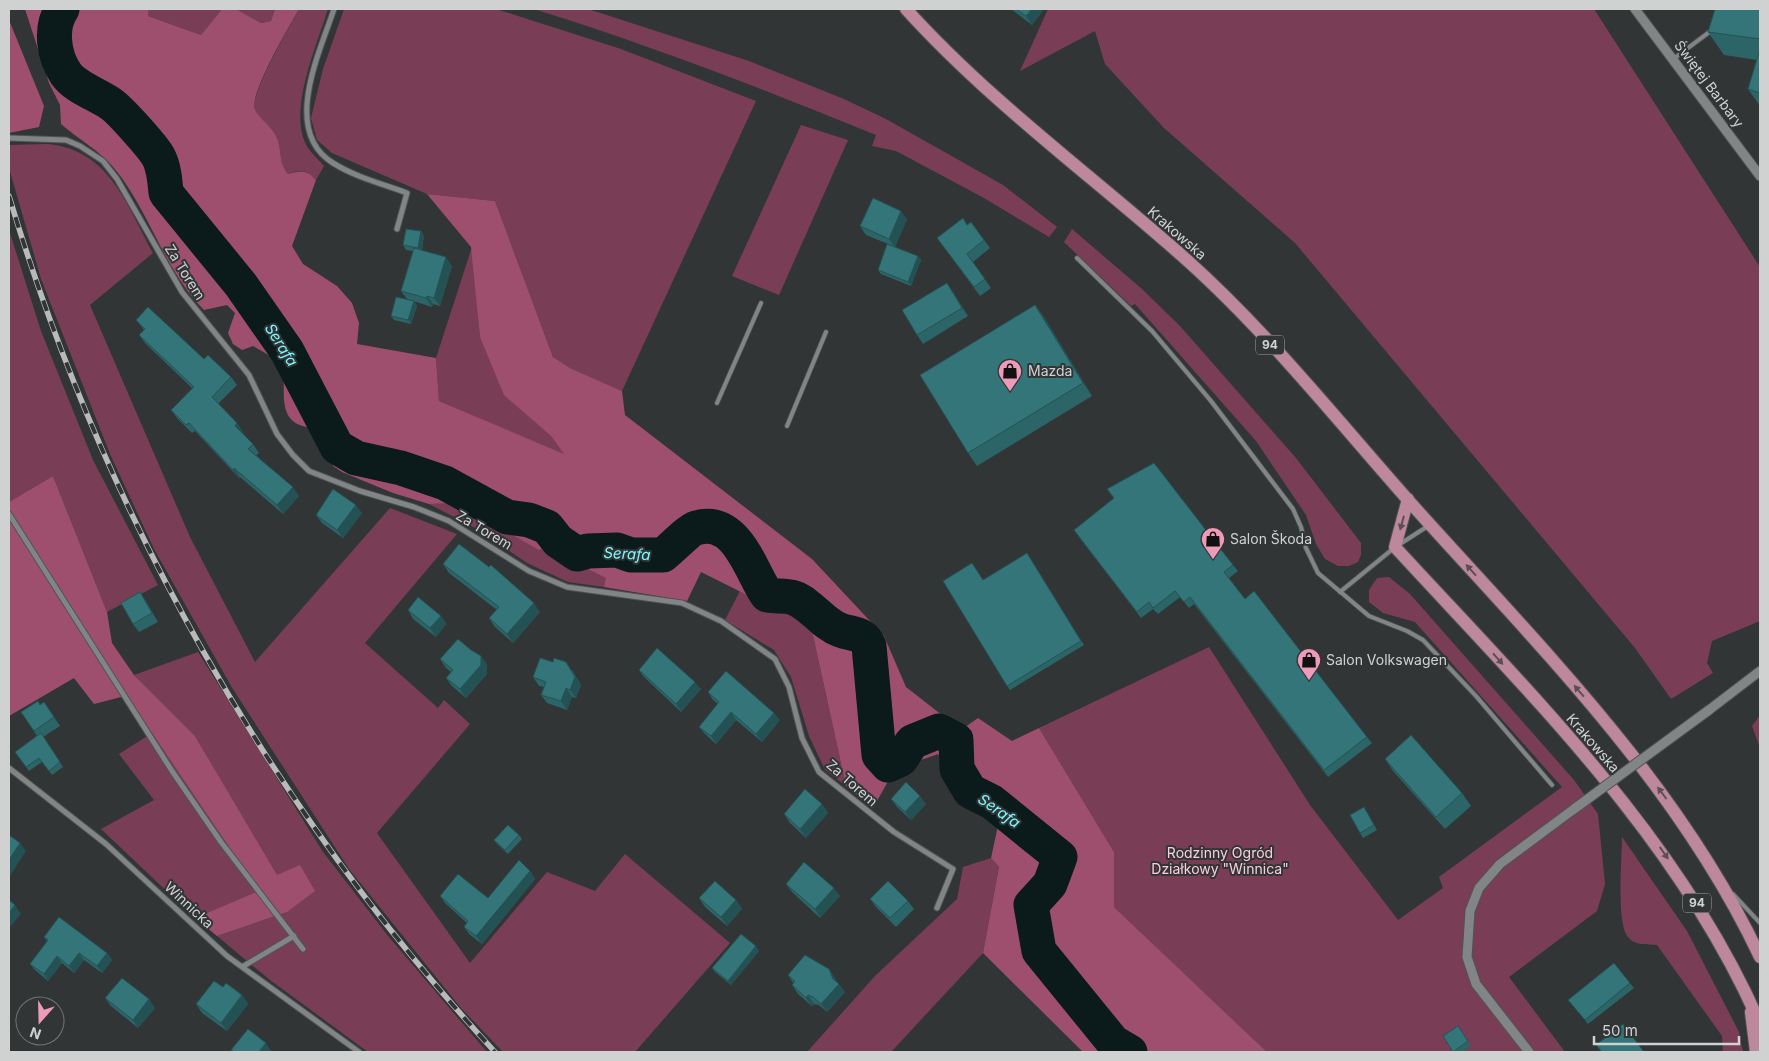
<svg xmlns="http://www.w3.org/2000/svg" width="1769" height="1061" font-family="Inter,sans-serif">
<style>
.green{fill:#793e55}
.forest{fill:#9f4f6e}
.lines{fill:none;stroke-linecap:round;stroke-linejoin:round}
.river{stroke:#0b1b1c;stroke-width:35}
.service-casing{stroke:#515353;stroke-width:5.5}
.minor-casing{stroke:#515353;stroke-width:7}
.tertiary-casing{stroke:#515353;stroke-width:11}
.primary-casing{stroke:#515353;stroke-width:14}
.service{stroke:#818585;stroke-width:4}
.minor{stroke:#818585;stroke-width:5}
.tertiary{stroke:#818585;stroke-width:9}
.primary{stroke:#bd889c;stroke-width:12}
.rail-casing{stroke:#b9bbbb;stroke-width:5.5}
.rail{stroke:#323535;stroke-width:4;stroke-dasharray:11;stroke-linecap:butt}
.tertiary-bridge-casing{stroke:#515353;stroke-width:11;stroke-linecap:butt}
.tertiary-bridge{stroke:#818585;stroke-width:9}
.wall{fill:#2c6567}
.shaded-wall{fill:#245254}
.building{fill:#337578;stroke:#245254}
.oneway{fill:#5c4e54}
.labels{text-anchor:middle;stroke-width:4;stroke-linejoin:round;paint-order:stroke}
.shield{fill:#323535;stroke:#a1a3a3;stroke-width:1}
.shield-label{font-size:12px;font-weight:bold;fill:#d0d2d2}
.street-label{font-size:14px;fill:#d0d2d2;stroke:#323535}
.poi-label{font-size:14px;fill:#d0d2d2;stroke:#323535;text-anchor:start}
.park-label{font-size:14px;fill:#fbccdb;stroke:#323535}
.water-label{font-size:15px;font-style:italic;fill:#79f9ff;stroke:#323535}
</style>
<rect width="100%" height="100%" fill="#323535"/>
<path class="green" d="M149,9H222L201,35L148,16Z
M236,9H275L271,21L261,23Z
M299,9H328C317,45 286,114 308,148C313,155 319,160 324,166L316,180C307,170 301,169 288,174C277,160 283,148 275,134C270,125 260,119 255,111C248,97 290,26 299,9Z
M344,9H496L621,49L756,101L622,391L570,368L553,357L495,201L427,194L332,153L317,140L311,118L323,69Z
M534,9H588L749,61L844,99L886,119L1003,185L1057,227L1049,237L984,198L896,151L872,146L876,135C763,89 650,45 534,9Z
M1048,9H1594L1760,267V621L1712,641L1707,663L1713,673L1671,699L1635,648L1295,243L1164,128L1105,64L1095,31L1020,71Z
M801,125L848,140L779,295L732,276Z
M48,144C110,150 127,206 153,253L90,305L190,537L255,662L390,508L457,534L365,643L438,708L444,700L470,724L377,833L470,963L547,872L595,891L625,854L730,943L635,1052H503L461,1008L349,869L231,686L154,549L110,454L41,279L9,168V145Z
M1072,229L1142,289L1180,326L1296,458L1361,543V555L1358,562L1349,566H1338L1325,559L1316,544L1306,515L1256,441L1135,304L1131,306L1064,242Z
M9,230L41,331L93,460L158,585L107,612L53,476L9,502Z
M472,247L480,337L534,421L551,436L565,455L439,401L436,358Z
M457,503L607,578L604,587L568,582L527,563L479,530L429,504Z
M1389,577L1410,594L1574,780L1598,814L1605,884L1597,911L1509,977L1565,1052H1267L1114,907V852L1039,728L1209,647L1310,805L1398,920L1443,888L1439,877L1562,787L1415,622L1383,613L1369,602V590L1377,578Z
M740,591L771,606H790L812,631L846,786L825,770L809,736L791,677L774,650L725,620Z
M198,652L323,852L388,936L487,1052H368L270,980L217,936L287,912L277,876L195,736L134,675Z
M1760,715V748L1752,726Z
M152,733L260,891L195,918L101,829L154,800L119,754Z
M1622,837L1687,931L1739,1032L1743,1052H1723L1722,1036L1657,945C1647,944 1635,946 1628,937C1616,923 1622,857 1622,837Z
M991,858L999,867L983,953L891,1052H807L875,976L957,899L963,867Z"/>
<path class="forest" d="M25,9H149L148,16L201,35L222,9H236L261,23L271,21L275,9H299C290,25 248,96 255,110C260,119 270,125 275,134C283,147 277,160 288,174C301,170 307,170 316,180L292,246L303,264L337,286L352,303L359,323L357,344L436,358L439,401L564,454L551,436L504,395L480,337L471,247L427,194L495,201L553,357L570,368L622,391L625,415L812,559L884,636L906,687L961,730L978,718L1012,741L1039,728L1114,852V907L1267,1052H1083L983,953L999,867L991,858L999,821L955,792L938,754L895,769L873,808L846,786L812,631L790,606L771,607L701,572L687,601L604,587L606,578L544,547L539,550L457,503L429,504L393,493L342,472L333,466L322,432C312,426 300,428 293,421C278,409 287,380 282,363L253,346L242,350L233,344L228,333L235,313L227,305L204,310C164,270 149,210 114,168C99,150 78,139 61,124L60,105L49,83Z
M9,20L44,106L39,127L9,133Z
M53,476L107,612L112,643L134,675L195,736L277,875L300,865L315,891L287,912L217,936L195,918L259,891L152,733L121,697L94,704L74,678L9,716V502Z"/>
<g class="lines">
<path class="river" d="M62,9C50,27 53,55 66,74C76,88 97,94 111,104C120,110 152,146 158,156C164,167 165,180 166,193L241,285L287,351L337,447L356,458L401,468L445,483L507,517L529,520L547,527L558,541L577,554L588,551L617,550L631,555H663C670,550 689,530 696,528C737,516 750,570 767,595C776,597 786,595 794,598C811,604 823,624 840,630C853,635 863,632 869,646L879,755L888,765L901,759L912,742L939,731L956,740L957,769L970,791L992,802L1060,857L1050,884L1031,905L1039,951L1113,1042L1130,1052"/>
<g class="service-casing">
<path id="service" d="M1672,60L1712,30
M1077,258L1152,331L1211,401L1293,509L1301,527L1306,548L1318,573L1369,616L1407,631L1423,640L1476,696L1552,785
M717,403L761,303
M787,426L826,332
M1400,544L1428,526
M1340,592L1394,548
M1733,894L1760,923"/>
</g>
<g class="minor-casing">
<path id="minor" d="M334,9C320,52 281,131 333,163C355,177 383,184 407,193L397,229
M9,138L66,140L80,146L103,161L117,179L182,292L249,375L277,434L293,455L309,471L360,491L414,507L449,521L529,571L567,587L682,603L721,621L775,659L789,687L802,738L819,772L894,832L953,869L937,908
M9,514L172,771L221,842L303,949
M9,768L106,844L227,956L359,1052
M242,967L294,936"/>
</g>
<g class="tertiary-casing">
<path id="tertiary" d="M1635,9L1760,176
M1709,710L1760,671
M1529,1052L1476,984L1467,957L1470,911L1479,888L1500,864L1574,809"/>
</g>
<g class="primary-casing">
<path id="primary" d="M906,9C991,103 1095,178 1189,262C1272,337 1342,426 1416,509C1542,649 1679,785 1760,957
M1408,499L1395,547C1531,695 1679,838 1760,1024
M1751,1012L1756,1052"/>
</g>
<use href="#service" class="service"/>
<use href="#minor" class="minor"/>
<use href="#tertiary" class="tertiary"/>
<use href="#primary" class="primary"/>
<g class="rail-casing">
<path id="rail" d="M9,196C104,513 270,808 495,1052"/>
</g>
<use href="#rail" class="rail"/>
<g class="tertiary-bridge-casing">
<path id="tertiary-bridge" d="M1574,809L1709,710"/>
</g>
<use href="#tertiary-bridge" class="tertiary-bridge"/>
</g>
<path class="wall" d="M1011,9H1044L1032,25Z
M1760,9V106L1748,89L1757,60L1724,55L1708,32Z
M907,219L895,247L921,260L911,286L881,274L878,270L893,246L866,235L860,226Z
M967,225L984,240L990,248L973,262L991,288L980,296L937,238Z
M421,231L424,236L422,250L452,266L440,306L433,304L432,307L407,299L401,291L413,251L406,250L403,245Z
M953,292L968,316L923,344L917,335Z
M414,301L417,306L411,324L394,320L391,316Z
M1035,305L1044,317L1092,396L977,466L968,453Z
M136,320L204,359L231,377L237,385L218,404L237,423L242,431V432L253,444L259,453L256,455L299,496L283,514L240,477L239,478L195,431L192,433L177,418L171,410L192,388L145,343L139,335L144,330Z
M362,513L343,538L322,523L316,515Z
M1078,536L1233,565L1238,571L1229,578L1245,599L1367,737L1372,743L1328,777L1194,604L1189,608L1180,597L1158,614L1153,609L1141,618Z
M1030,558L1084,645L1010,690L1007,686L983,580Z
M443,564L540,612L513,643L495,627L489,618L497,610L449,573Z
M140,592L146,601L158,622L139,632L133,624Z
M408,610L441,616L446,624L436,637L413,619Z
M440,659L487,664V674L466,698L452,686L446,678L451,672L446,668Z
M572,670L581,685L576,698L572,697L567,710L547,703L541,695L544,687L539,686L533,677Z
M639,670L701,689L681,712L644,677Z
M708,692L780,720L762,742L736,720L716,744L705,734L699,727L718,704L713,700Z
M44,702L60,726L43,737L63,767L52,775L42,762L29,771L15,752L37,736L21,712L40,705Z
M1385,759L1462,793L1471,806L1445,829L1393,771Z
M891,799L926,804L911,820L897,807Z
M822,804L828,813L806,838L790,823L784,814Z
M1364,807L1377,830L1363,838L1360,833Z
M519,835L522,839L508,854L497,844L494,840Z
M530,871L535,879L482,944L469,934L464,927L467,923L445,903L440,896L488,898Z
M786,884L840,896L820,918L792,892Z
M699,898L736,900L742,909L727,926L705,907Z
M870,899L908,901L914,909L896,927L876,907Z
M44,937L107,953L112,960L102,973L84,960L74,973L62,963L48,981L35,970L30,964L47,941Z
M759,951L731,985L715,972L712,968Z
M829,969L837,982L845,992L827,1012L819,1005L814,1004L812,1006L798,994L792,985L794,984L788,975Z
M1630,983L1634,988L1588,1024L1568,1000Z
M223,987L242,995L248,1004L227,1031L202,1013L196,1004Z
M105,998L155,1008L138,1028L111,1006Z
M1458,1026L1471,1046L1462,1052H1453Z"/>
<path class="shaded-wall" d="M1032,9H1044L1032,25L1026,16Z
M901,211L907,219L895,247L889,239Z
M421,231L424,236L421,253L418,248Z
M918,256L921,260L911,286L908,282Z
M446,257L452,266L440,306L434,298Z
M947,283L953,292L968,316L962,308Z
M427,296L433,304L432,307L426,298Z
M414,301L417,306L411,324L408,320Z
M1035,305L1044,317L1092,396L1083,383Z
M237,423L242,431L241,434L235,426Z
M234,468L240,477L239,478L233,470Z
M293,487L299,496L283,514L277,505Z
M356,505L362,513L343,538L337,530Z
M140,592L146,601L158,622L152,613Z
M534,603L540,612L513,643L507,634Z
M441,616L446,624L436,637L430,628Z
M481,656L487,664V674L466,698L460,689Z
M566,662L581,685L576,698L570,690Z
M695,682L701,689L681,712L676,704Z
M566,688L572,697L567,710L561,701Z
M731,712L736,720L716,744L711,736Z
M774,713L780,720L762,742L756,734Z
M920,796L926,804L911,820L905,812Z
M822,804L828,813L806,838L800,829Z
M20,843L26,851L10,876L9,875V860Z
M530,871L535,879L482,944L476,936Z
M834,888L840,896L820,918L815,909Z
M736,900L742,909L727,926L721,917Z
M15,905L21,914L9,928V913Z
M756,946L759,951L731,985L728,981Z
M79,953L84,960L74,973L69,966Z
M107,953L112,960L102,973L97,966Z
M57,956L62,963L48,981L44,974Z
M829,969L835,978L838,984H839L845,992L827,1012L821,1004L833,979Z
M242,995L248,1004L227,1031L221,1023Z
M808,995L814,1004L812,1006L806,998Z
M149,999L155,1008L138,1028L133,1020Z
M266,1043L272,1052H259Z"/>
<path class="building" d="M1016,9H1032L1026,16Z
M1715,9H1760V39L1708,32Z
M1760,49V93L1748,89Z
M873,198L901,211L889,239L860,226Z
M963,218L967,225L971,222L984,240L967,254L985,279L974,287L937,238Z
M406,229L421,231L418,248L403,245Z
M887,244L918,256L908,282L878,270Z
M414,248L446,257L434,298L427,296L426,298L401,291Z
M947,283L962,308L917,335L902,310Z
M396,297L414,301L408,320L391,316Z
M1035,305L1083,383L968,453L920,375Z
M148,307L204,359L208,355L231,377L212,397L237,423L235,426L253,444L248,449L293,487L277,505L234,468L233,470L189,423L186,425L171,410L194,387L139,335L145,329L136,320Z
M1154,463L1233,565L1224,572L1245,599L1254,591L1367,737L1324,770L1190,597L1184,602L1175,591L1153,608L1149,602L1137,612L1074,530L1114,498L1107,489Z
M333,489L356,505L337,530L316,515Z
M459,544L489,567L491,565L534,603L507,634L489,618L499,607L443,564Z
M1027,553L1081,641L1007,686L943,581L972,563L983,580Z
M140,592L152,613L133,624L121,603Z
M418,597L441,616L430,628L408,610Z
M458,639L471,650L481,656V665L460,689L446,678L453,670L440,659Z
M657,648L695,682L676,704L639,670Z
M540,658L553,662L554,658L566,662L575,677L570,690L566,688L561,701L541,695L546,682L533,677Z
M726,671L774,713L756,734L731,712L711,736L699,727L719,702L708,692Z
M38,701L40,705L44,702L54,717L34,731L21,712Z
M41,733L60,762L49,771L39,758L26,767L15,752Z
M1411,735L1462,793L1436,817L1385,759Z
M906,782L920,796L905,812L891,799Z
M805,789L822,804L800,829L784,814Z
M1364,807L1374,825L1360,833L1350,815Z
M508,825L519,835L505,850L494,840Z
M9,835L20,843L9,860Z
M519,860L530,871L476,936L464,927L468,921L440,896L458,874L488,898Z
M804,862L834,888L815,909L786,884Z
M715,881L736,900L721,917L699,898Z
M888,881L908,901L890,918L870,899Z
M9,900L15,905L9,913Z
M59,917L107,953L97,966L79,953L69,966L57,956L44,974L30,964L48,940L44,937Z
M741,934L756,946L728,981L712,968Z
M805,955L829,969L833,979L839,984L821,1004L813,997L808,995L806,998L792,985L795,981L788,975Z
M1614,963L1630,983L1585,1020L1568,1000Z
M122,978L149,999L133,1020L105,998Z
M214,981L223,987L226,983L242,995L221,1023L196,1004Z
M1623,1024L1644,1052H1602L1596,1045Z
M1458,1026L1468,1041L1453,1052L1443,1036Z
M248,1029L266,1043L259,1052H234L231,1050Z"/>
<defs><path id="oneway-solid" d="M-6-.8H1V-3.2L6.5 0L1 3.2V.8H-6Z" transform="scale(1.25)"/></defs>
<g class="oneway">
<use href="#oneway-solid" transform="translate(1402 523) rotate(105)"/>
<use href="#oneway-solid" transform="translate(1471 570) rotate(-132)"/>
<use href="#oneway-solid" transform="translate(1498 659) rotate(48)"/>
<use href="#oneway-solid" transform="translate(1579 691) rotate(-131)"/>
<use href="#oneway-solid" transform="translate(1662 793) rotate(-127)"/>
<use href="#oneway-solid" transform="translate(1664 853) rotate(55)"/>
</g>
<defs>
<g id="shop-pin" transform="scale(1.25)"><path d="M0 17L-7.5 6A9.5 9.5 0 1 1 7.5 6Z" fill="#ef9ab9" stroke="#323535"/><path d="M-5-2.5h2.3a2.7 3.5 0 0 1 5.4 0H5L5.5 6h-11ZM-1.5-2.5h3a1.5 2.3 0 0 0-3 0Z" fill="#111"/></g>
</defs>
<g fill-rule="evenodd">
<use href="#shop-pin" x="1010" y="371"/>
<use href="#shop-pin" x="1213" y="539"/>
<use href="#shop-pin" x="1309" y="660"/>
</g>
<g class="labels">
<g class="shield">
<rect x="1256" y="335.5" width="28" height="19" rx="4"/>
<rect x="1683" y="893.5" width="28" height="19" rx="4"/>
</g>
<g class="shield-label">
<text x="1270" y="349">94</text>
<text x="1697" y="907">94</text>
</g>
<g class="street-label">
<text transform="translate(1709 84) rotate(53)" y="5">Świętej Barbary</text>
<text transform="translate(1177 233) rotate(41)" y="5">Krakowska</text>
<text transform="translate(185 272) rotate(58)" y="5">Za Torem</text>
<text transform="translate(484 530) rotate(31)" y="5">Za Torem</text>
<text transform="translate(1593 743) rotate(49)" y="5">Krakowska</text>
<text transform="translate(852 783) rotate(41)" y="5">Za Torem</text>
<text transform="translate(189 905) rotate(43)" y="5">Winnicka</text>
</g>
<g class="poi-label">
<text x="1028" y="376">Mazda</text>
<text x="1230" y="544">Salon Škoda</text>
<text x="1326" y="665">Salon Volkswagen</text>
</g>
<g class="park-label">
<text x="1220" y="858">Rodzinny Ogród<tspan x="1220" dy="16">Działkowy "Winnica"</tspan></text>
</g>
<g class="water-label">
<text transform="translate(281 345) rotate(58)" y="5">Serafa</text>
<text transform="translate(627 554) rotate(3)" y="5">Serafa</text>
<text transform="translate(999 811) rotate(35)" y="5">Serafa</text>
</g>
</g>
<rect width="1769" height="1061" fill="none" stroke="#d0d2d2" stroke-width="20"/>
<g transform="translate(40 1021) rotate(200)"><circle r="24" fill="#323535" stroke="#717474"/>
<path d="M0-4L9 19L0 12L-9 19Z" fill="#ef9ab9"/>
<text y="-8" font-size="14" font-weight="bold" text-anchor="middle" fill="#d0d2d2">N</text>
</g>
<path d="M1594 1036v8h145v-8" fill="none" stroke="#d0d2d2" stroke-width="2.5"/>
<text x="1602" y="1036" font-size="15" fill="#d0d2d2" stroke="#323535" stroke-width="4" paint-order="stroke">50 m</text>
</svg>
